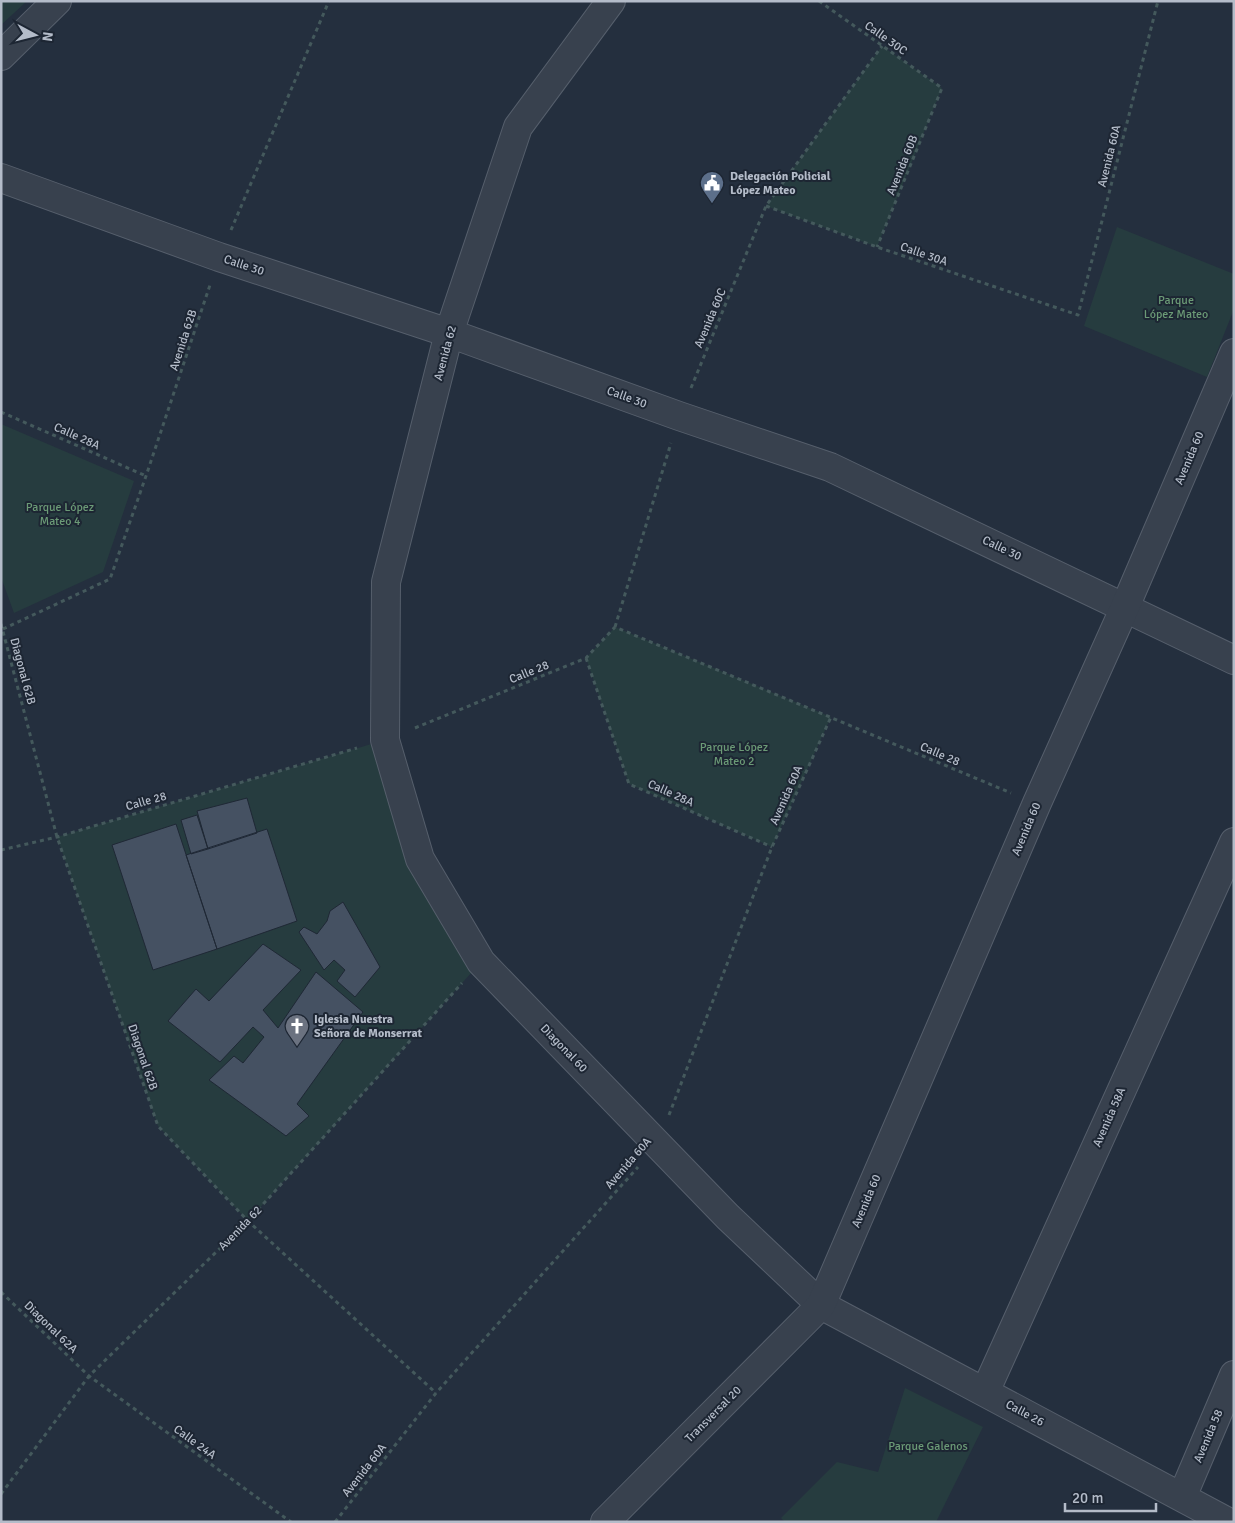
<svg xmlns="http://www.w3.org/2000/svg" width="1235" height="1523" font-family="Signika,sans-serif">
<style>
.green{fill:#263c3f}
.building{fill:#455162;stroke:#1f2835}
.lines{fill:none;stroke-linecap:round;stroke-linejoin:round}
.minor-casing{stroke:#565f6c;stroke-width:30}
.tertiary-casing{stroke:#565f6c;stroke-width:30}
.path{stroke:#44595c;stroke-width:3;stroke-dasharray:4 4;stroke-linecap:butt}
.minor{stroke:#38414e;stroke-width:28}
.tertiary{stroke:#38414e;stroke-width:28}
.labels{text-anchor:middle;stroke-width:4;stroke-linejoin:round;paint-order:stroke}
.street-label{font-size:12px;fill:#b4bcc9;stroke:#1d2633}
.poi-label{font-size:12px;font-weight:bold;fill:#b4bcc9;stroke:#1d2633;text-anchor:start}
.park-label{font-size:12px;fill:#6b9a76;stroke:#1d2633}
</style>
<rect width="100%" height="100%" fill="#242f3e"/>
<path class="green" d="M1,1H27L1,25Z
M882,46L942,88L877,247L766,206Z
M1117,227L1234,274V309L1207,377L1084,326Z
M1,424L134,481L103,572L14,613L1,577Z
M615,627L831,717L772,847L629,784L586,658Z
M385,740L420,859L481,962L248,1221L158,1126L57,837Z
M905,1388L983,1427L936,1522H785L781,1518L837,1462L878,1472Z"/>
<path class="building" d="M247,798L257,833L208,849L197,811Z
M197,815L208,849L191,854L181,820Z
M176,824L217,949L153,970L112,845Z
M267,829L297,921L217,949L186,855Z
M343,902L380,967L355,997L337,981L345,970L334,960L324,970L299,932L304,927L317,934L327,921L330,911Z
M263,944L301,970L263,1010L278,1028L316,972L363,1012L297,1104L309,1116L286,1136L209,1080L234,1056L243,1063L264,1037L253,1027L220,1062L168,1021L196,989L209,1001Z"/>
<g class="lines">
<g class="minor-casing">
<path id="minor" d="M611,1L518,127L449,333L386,582L385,740L420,859L481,962L728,1217L821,1305L1228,1522
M1,56L57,1
M1,178L219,257L449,333L679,416L830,467L1234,660
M985,1392L1234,842
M1182,1497L1234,1375"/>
</g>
<g class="tertiary-casing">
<path id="tertiary" d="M605,1522L821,1305L1037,803L1125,607L1234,353"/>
</g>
<path class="path" d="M819,1L942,88L877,247
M766,206L877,247L1078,315L1158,1
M231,230L329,1
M691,388L766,206L882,46
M1,412L146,476
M1,624L57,837L158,1126L248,1221L436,1393
M615,627L671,443
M3,629L110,579L146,476L210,285
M586,658L629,784L772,847
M415,728L586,658L615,627L1011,793
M1,850L57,837L357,748
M669,1115L772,847L831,717
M1,1292L89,1376L291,1522
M1,1494L89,1376L248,1221L462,983
M335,1522L436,1393L638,1167"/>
<use href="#minor" class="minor"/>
<use href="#tertiary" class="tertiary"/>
</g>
<defs>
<g id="civic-pin" transform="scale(1.25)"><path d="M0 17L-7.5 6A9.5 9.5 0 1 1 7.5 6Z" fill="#5c6f8a" stroke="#1d2633"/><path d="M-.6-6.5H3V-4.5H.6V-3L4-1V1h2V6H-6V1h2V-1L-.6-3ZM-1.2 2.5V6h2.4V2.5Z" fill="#fff"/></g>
<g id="church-pin" transform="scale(1.25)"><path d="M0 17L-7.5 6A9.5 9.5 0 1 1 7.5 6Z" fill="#6b7280" stroke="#1d2633"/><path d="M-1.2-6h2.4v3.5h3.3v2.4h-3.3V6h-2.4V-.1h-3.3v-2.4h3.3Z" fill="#fff"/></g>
</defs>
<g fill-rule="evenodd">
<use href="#civic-pin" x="712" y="183"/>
<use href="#church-pin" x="297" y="1026"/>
</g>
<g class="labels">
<g class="street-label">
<text transform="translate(886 38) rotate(35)" y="4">Calle 30C</text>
<text transform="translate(1109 156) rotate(-76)" y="4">Avenida 60A</text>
<text transform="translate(902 165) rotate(-68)" y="4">Avenida 60B</text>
<text transform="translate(924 254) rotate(19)" y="4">Calle 30A</text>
<text transform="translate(244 265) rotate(18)" y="4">Calle 30</text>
<text transform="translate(710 318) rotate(-67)" y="4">Avenida 60C</text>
<text transform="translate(183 340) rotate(-72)" y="4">Avenida 62B</text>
<text transform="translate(445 353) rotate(-75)" y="4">Avenida 62</text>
<text transform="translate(627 397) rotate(20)" y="4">Calle 30</text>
<text transform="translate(77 436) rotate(24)" y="4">Calle 28A</text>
<text transform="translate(1189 458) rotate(-67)" y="4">Avenida 60</text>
<text transform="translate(1002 548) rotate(25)" y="4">Calle 30</text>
<text transform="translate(23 671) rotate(75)" y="4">Diagonal 62B</text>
<text transform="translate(529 672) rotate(-22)" y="4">Calle 28</text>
<text transform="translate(940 754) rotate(23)" y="4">Calle 28</text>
<text transform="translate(671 793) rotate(24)" y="4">Calle 28A</text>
<text transform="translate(786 795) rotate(-66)" y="4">Avenida 60A</text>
<text transform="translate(146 801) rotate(-16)" y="4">Calle 28</text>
<text transform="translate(1026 829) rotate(-67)" y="4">Avenida 60</text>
<text transform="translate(564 1048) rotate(46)" y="4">Diagonal 60</text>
<text transform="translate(143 1057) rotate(71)" y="4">Diagonal 62B</text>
<text transform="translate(1109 1117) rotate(-66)" y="4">Avenida 58A</text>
<text transform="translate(628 1163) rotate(-49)" y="4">Avenida 60A</text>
<text transform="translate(866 1201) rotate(-67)" y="4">Avenida 60</text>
<text transform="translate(240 1228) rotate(-46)" y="4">Avenida 62</text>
<text transform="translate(51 1327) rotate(44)" y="4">Diagonal 62A</text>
<text transform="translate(1025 1413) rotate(28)" y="4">Calle 26</text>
<text transform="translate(713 1414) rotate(-45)" y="4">Transversal 20</text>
<text transform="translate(1208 1436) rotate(-67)" y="4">Avenida 58</text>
<text transform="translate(195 1442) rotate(36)" y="4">Calle 24A</text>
<text transform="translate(364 1470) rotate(-52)" y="4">Avenida 60A</text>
</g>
<g class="poi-label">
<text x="730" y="180">Delegación Policial<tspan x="730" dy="14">López Mateo</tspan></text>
<text x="314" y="1023">Iglesia Nuestra<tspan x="314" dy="14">Señora de Monserrat</tspan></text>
</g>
<g class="park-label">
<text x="1176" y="304">Parque<tspan x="1176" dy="14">López Mateo</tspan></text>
<text x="60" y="511">Parque López<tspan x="60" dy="14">Mateo 4</tspan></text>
<text x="734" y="751">Parque López<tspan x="734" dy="14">Mateo 2</tspan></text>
<text x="928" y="1450">Parque Galenos</text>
</g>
</g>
<rect width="1235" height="1523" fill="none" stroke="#b4bcc9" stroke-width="5"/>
<g transform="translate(35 35) rotate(97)" stroke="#1d2633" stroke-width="4" paint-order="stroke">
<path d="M0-4L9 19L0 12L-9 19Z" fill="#b4bcc9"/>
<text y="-8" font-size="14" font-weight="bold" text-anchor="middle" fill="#b4bcc9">N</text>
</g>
<path d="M1065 1503v8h91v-8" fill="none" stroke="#b4bcc9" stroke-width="2.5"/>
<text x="1072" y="1503" font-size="15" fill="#b4bcc9" stroke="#1d2633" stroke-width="4" paint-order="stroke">20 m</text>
</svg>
